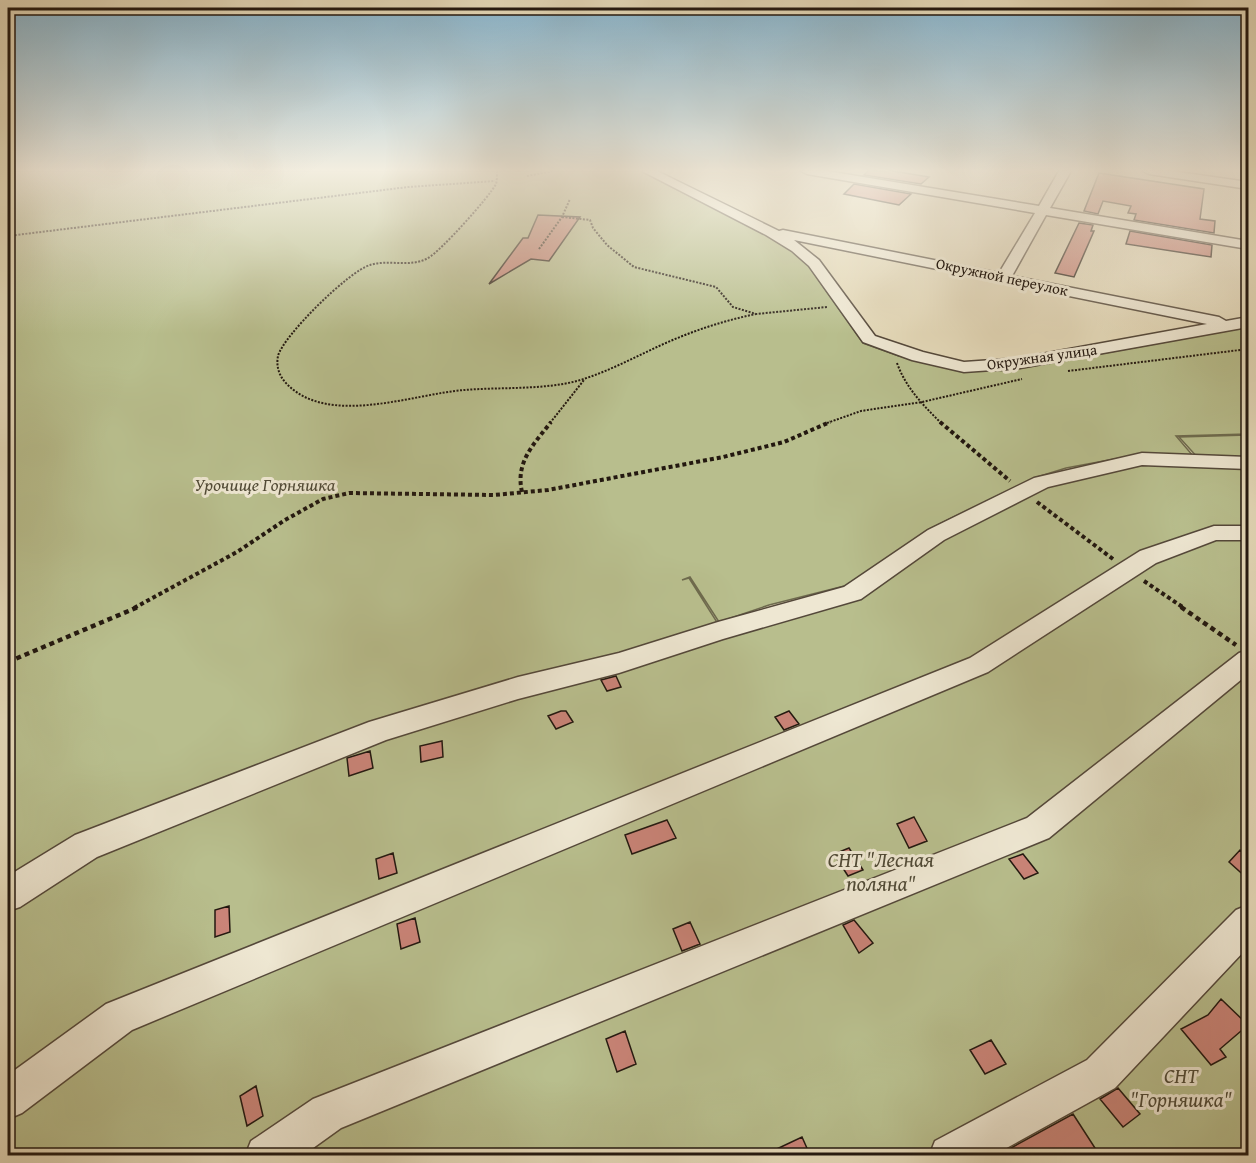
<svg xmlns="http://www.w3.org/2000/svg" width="1256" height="1163" font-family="'Gentium Book Plus',serif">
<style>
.green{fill:#b8be8d;stroke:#6e6b4e;stroke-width:1.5}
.building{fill:#ca8478;stroke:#231810;stroke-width:1.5}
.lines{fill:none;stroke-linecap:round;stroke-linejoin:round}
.minor-casing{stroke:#54483a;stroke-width:3}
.path-far2{stroke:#231810;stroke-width:2;stroke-dasharray:2 1.5;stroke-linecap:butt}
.path-far1{stroke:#231810;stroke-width:4;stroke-dasharray:4 3;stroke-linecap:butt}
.path{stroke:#231810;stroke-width:4.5;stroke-dasharray:5 4;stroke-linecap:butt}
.minor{fill:#eee7d2;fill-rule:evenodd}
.labels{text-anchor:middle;stroke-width:6;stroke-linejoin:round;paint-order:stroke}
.far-street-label{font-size:15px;fill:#231810;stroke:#eee7d2}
.park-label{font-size:18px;font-style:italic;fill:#504a36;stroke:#eee7d2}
.near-park-label{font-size:21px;font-style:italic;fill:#504a36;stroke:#eee7d2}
</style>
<rect width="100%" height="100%" fill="#e5daba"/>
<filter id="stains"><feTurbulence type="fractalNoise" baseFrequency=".00333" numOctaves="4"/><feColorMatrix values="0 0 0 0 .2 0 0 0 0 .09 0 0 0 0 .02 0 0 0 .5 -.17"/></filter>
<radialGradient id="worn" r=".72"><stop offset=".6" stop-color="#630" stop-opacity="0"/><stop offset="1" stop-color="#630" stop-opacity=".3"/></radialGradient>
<path class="green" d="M8,171H640L780,241L803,258L863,343L899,356L964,369L1006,371L1248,327V434L1176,436L1194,457L1136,455L1066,468L1034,478L929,529L848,588L844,586L769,605L719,622L690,577L682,580L689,578L718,624L848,589L1070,470L1198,458L1179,437L1248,435V1155H8Z"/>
<path class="building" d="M868,171H893L929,177L921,184L864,175Z
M1099,173L1204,189L1200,219L1215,221L1214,233L1134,220L1136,214L1128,213L1131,206L1103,201L1098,214L1084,211Z
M854,184L911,194L899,205L844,194Z
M538,215L580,217L549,261L531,259L489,284L523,238H528Z
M1079,223L1093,225L1091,231H1094L1074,277L1055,273Z
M1130,231L1212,245L1211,257L1126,244Z
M616,676L621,687L607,691L601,680Z
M561,711H566L573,722L556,729L548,716Z
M789,711L799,724L784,730L775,717Z
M442,741L443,757L421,762L420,746Z
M370,751L373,768L349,776L347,758Z
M914,817L927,841L909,848L897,824Z
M667,820L676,838L632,854L625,835Z
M849,848L863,870L848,876L834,854Z
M1240,850L1248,858V879L1229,862Z
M393,853L397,873L379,879L376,859Z
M1023,854L1038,873L1024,879L1009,859Z
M229,906L230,932L215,937V910Z
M415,918L420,942L401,949L397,924Z
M854,920L873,943L859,953L843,925Z
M690,922L700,944L682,951L673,929Z
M1221,999L1248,1025L1220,1049L1226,1057L1211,1065L1181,1029L1208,1015Z
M625,1031L636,1064L617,1072L606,1039Z
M991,1040L1006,1064L985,1074L970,1050Z
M256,1086L263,1116L247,1126L240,1096Z
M1118,1088L1140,1114L1123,1127L1100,1099Z
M1073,1114L1095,1148L1082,1155H998Z
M802,1137L810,1155H764Z"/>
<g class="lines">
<g class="minor-casing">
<path id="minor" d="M642,171H657L779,231L783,230L999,273L1035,213L807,174L801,171H827L1039,206L1059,171H1071L1050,208L1248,241V249L1046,215L1012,276L1219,317L1226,321L1248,317V327L1020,368L964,372L912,360L863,342L809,266L792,251L766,235ZM794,240L1207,324L1020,358L964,362L923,352L875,336L819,260Z
M1143,171H1171L1248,182V189L1149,174Z
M1142,453L1248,457V469L1142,465L1048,487L944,540L861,599L723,639L619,673L518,699L386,740L97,857L20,907L8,911V876L75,835L369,722L518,677L619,653L718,622L844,587L928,530L1034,478Z
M1214,526H1248V540H1216L1156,563L988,672L132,1030L22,1113L8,1119V1075L106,1004L970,658L1140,551Z
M1248,650V674L1049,838L341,1128L302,1156H245L251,1141L313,1099L1027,818L1239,653Z
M1248,905V947L1115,1088L992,1156H929L935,1141L1087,1060L1236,910Z"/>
</g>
<path class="path-far2" d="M497,171C497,175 497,181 496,184C490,196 440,252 428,258C411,268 389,259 370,265C349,271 283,336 278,356C276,366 279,375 285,382C326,428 413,394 464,390C501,387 542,390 577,381C605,373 631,359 657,347C689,332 722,321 756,314
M527,176L553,171
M562,217L590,220L593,228L607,245L634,267L716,287L733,307L756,314L827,307
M8,236L408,187L495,181
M539,249L562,217L570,199
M897,363C906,388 923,405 941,423
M1068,371L1248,349
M550,423L584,380
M827,423L861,411L922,402L1022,379"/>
<path class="path-far1" d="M940,422L1010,481
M522,492C515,462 534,444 551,422
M1037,502L1113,559
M1144,581L1184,608
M134,608L237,552L285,520L323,499L349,493L494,495L548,490L723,457L784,442L830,422"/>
<path class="path" d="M1181,607L1236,645
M8,662L138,607"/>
<use href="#minor" class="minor"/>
</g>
<linearGradient id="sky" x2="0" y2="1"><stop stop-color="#87b7d2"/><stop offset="0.51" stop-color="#f3eee0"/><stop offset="1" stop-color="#f3eee0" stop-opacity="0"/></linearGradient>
<rect width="1256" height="334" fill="url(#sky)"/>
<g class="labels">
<g class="far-street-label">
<text transform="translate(1002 277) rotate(12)" y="5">Окружной переулок</text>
<text transform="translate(1042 357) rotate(-8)" y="5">Окружная улица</text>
</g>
<g class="park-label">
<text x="265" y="491">Урочище Горняшка</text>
</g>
<g class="near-park-label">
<text x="881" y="867">СНТ "Лесная<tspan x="881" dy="24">поляна"</tspan></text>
<text x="1181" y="1083">СНТ<tspan x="1181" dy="24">"Горняшка"</tspan></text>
</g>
</g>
<rect width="1256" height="1163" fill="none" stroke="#e5daba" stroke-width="30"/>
<rect x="9" y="9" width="1238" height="1145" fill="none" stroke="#231810" stroke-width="3"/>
<rect x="15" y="15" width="1226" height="1133" fill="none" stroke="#231810" stroke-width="1.5"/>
<rect width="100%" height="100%" filter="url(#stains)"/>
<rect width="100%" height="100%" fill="url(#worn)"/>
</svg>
